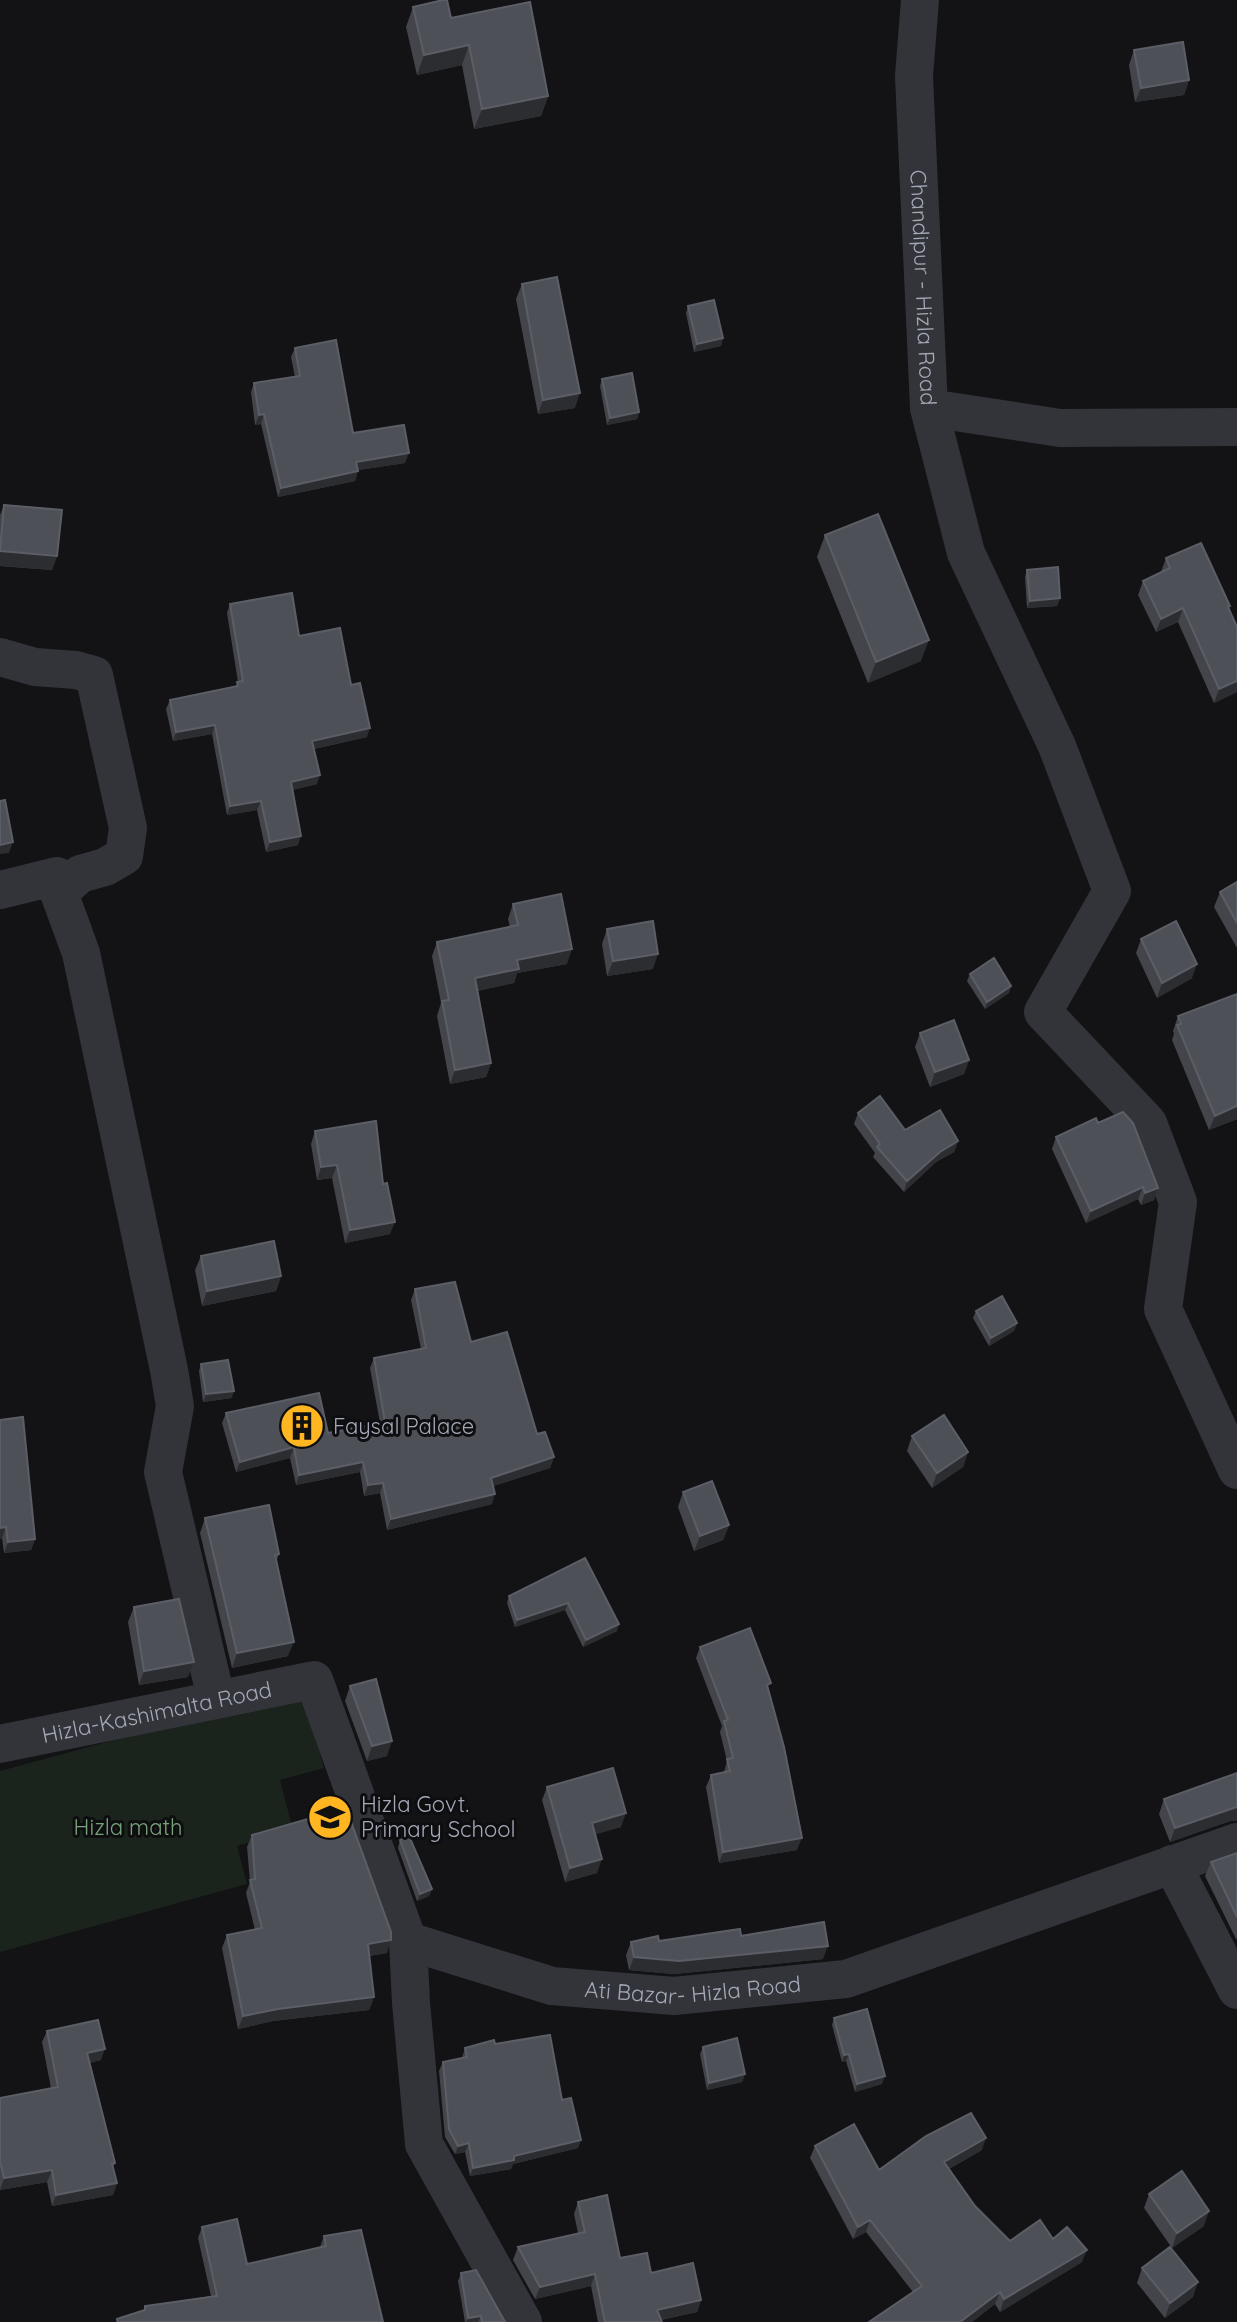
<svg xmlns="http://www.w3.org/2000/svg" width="1237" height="2322" font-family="Quicksand,sans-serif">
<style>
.green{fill:#1a231c}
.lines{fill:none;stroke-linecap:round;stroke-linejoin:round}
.minor{stroke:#33343a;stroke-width:38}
.wall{fill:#43454b}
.shaded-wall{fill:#2c2d31}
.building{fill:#4e5057;stroke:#5b5e66;stroke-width:2}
.labels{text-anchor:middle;stroke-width:6;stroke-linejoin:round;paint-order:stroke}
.street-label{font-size:22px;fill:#a3a9b7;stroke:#0e0e10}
.poi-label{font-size:22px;fill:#a3a9b7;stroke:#0e0e10;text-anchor:start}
.park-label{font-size:22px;fill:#78a47b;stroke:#0e0e10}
</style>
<rect width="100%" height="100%" fill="#131315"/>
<path class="green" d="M302,1689L324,1768L280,1780L293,1830L237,1846L247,1884L0,1952V1771Z"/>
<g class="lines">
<g class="minor">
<path id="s1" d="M920,0L914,76L929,408L966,553L1057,746L1112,891L1043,1012L1148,1123L1178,1202L1163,1309L1237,1470"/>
<path d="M929,408L1060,428L1237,427"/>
<path d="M0,657L35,667L76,670L94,675L128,828L124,856L105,867L80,874L59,893L81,953L169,1370L175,1406L163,1472L216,1698"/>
<path d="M0,890L57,876L59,893"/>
<path id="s2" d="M0,1744L314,1680L408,1941L552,1986L674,1996L846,1979L1237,1842"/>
<path d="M1172,1864L1237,1990"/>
<path d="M408,1941L411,2003L424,2144L523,2322"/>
</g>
</g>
<path class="wall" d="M413,7L548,96L541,116L474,129L462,65L417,75L406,27Z
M1134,50L1189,80L1184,95L1135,102L1129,65Z
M522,284L575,408L538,414L516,299Z
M688,306L723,338L721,346L694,352L686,313Z
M295,348L353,433L405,463L358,470L355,481L278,497L261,424L255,425L251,392L254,383L295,377L291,357Z
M602,379L639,412L637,419L607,425L600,386Z
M4,505L57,556L52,570L0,566V515Z
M825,535L921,661L868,683L817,557Z
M1166,558L1229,609L1237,692L1214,703L1178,622L1156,632L1138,595L1143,581L1161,572Z
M1027,570L1060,598L1057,606L1027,608L1025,577Z
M230,604L299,636L351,685L367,737L314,749L317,784L292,790L298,845L266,852L257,810L227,815L212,734L173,741L166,709L170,700L236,686L238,682L227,613Z
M1237,882V948L1214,907L1220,892Z
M513,904L567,964L517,973L514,983L477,991L491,1063L486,1077L450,1084L437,1016L441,1003L432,956L437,942L510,927L508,919Z
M607,929L653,969L607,976L602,944Z
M1141,939L1192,978L1157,998L1136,953Z
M970,974L1011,986L1009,993L985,1009L967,981Z
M1237,994V1119L1209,1130L1172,1040L1174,1034L1173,1031L1178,1016Z
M920,1033L969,1060L964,1074L930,1087L915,1047Z
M858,1113L905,1130L958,1141L954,1152L936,1162L904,1192L873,1157L875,1153L854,1124Z
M1098,1123L1158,1188L1154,1200L1141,1205L1138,1199L1086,1223L1052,1149L1056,1137Z
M315,1131L383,1184L390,1234L345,1243L332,1178L317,1180L311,1144Z
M201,1256L281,1276L276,1291L202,1306L195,1270Z
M415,1289L471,1342L554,1457L550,1468L493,1486L492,1504L387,1530L380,1493L364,1496L360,1472L296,1485L290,1458L236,1472L222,1423L226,1413L328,1433L380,1423L370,1368L374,1358L421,1349L411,1300Z
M976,1311L1017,1323L1014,1331L989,1346L973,1318Z
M201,1364L232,1398L203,1402L199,1371Z
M0,1420L35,1539L31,1550L4,1553L2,1538L0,1539Z
M912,1436L968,1452L963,1467L932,1488L907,1451Z
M683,1492L729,1525L723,1540L694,1551L678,1507Z
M205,1518L279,1554L276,1562L288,1656L232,1668L200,1533Z
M585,1558L617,1631L583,1647L565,1610L515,1627L507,1603L509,1596Z
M134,1607L188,1677L139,1685L128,1622Z
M700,1647L769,1691L797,1850L719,1863L706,1787L711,1775L724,1772L727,1761L720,1732L722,1726L696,1658Z
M350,1686L387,1756L367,1761L345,1701Z
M547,1787L621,1827L595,1834L597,1873L565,1882L542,1800Z
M1164,1799L1230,1821L1170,1842L1159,1814Z
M252,1835L387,1953L369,1956L374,1997L369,2010L273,2021L238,2029L222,1948L227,1935L255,1930L246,1893L250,1882L247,1847Z
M400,1840L432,1889L429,1896L417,1901L398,1848Z
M1237,1853V1939H1236L1205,1876L1211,1862Z
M741,1936L823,1959L674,1974L629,1970L626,1955L631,1942Z
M834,2018L882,2084L855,2092L846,2061L842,2062L832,2025Z
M47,2031L101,2060L89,2063L115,2163L113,2167L117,2183L113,2195L52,2206L47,2182L0,2190V2098L51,2088L42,2042Z
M495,2044L562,2100L581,2140L578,2148L513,2164L511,2169L470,2176L465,2152L455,2154L445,2137L439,2071L443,2062L462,2058L465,2048Z
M703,2047L745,2074L742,2082L707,2090L700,2054Z
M815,2146L879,2170L982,2150L949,2169L975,2206L1010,2241L1053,2239L1082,2262L1000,2312L995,2304L972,2322H869L913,2292L866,2232L853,2239L810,2158Z
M1149,2194L1204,2226L1172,2248L1144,2208Z
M578,2202L620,2258L651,2273L701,2300L697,2312L661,2320L662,2322H598L591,2286L535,2299L513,2260L518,2247L578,2233L574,2214Z
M202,2227L247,2264L320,2247L324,2236L383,2322H116L117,2319L143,2311L145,2306L211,2296L198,2238Z
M1142,2268L1193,2297L1165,2318L1137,2283Z
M461,2273L505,2322H465L458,2281Z"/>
<path class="shaded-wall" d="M469,45L462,65L417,75L424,55Z
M1189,80L1184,95L1135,102L1141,88Z
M548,96L541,116L474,129L482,109Z
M723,338L721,346L694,352L697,344Z
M580,393L575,408L538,414L543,400Z
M639,412L637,419L607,425L610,418Z
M264,414L261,424L255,425L259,415Z
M409,453L405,463L353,471L356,462Z
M358,471L355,481L278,497L281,488Z
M0,551L57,556L52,570L0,566Z
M1060,598L1057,606L1027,608L1030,601Z
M1183,608L1178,622L1156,632L1161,619Z
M929,640L921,661L868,683L876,662Z
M1237,681V692L1214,703L1219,689Z
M215,725L212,734L173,741L176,732Z
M370,728L367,737L309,750L312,741Z
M320,775L317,784L288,791L291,782Z
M261,801L257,810L227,815L230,806Z
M301,836L298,845L266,852L270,842Z
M13,842L9,853L0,854V845Z
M572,949L567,964L517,973L514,983L469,993L475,978L517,960Z
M658,954L653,969L607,976L613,961Z
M1197,964L1192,978L1157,998L1162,983Z
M1011,986L1009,993L985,1009L987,1002Z
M969,1060L964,1074L930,1087L935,1072Z
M491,1063L486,1077L450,1084L455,1070Z
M1237,1106V1119L1209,1130L1215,1116Z
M958,1141L954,1152L936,1162L904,1192L907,1181L940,1152Z
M337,1165L332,1178L317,1180L321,1167Z
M1143,1187L1138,1199L1086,1223L1091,1211Z
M1158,1188L1154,1200L1141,1205L1145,1193Z
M395,1222L390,1234L345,1243L350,1230Z
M281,1276L276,1291L202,1306L207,1291Z
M1017,1323L1014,1331L989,1346L991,1338Z
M234,1391L232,1398L203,1402L206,1394Z
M294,1447L290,1458L236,1472L240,1462Z
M968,1452L963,1467L932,1488L937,1473Z
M554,1457L550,1468L487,1488L491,1478Z
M363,1462L360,1472L296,1485L299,1475Z
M383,1483L380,1493L364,1496L368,1485Z
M495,1494L492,1504L387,1530L391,1519Z
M729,1525L723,1540L694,1551L700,1536Z
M6,1527L2,1538L0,1539V1528Z
M35,1539L31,1550L4,1553L8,1542Z
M568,1603L565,1610L515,1627L517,1620Z
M619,1624L617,1631L583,1647L586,1640Z
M294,1642L288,1656L232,1668L237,1653Z
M194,1662L188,1677L139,1685L144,1671Z
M392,1741L387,1756L367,1761L372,1746Z
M1235,1807H1237V1821H1230L1170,1842L1175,1828Z
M626,1813L621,1827L587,1837L592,1823Z
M802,1838L797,1850L719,1863L723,1852Z
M602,1859L597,1873L565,1882L570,1868Z
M432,1889L429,1896L417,1901L420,1894Z
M391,1940L387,1953L363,1957L368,1944Z
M828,1946L823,1959L674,1974L629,1970L634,1957Z
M374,1997L369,2010L273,2021L238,2029L243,2016L278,2009Z
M105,2049L101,2060L83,2064L87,2053Z
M849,2054L846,2061L842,2062L844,2055Z
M745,2074L742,2082L707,2090L709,2083Z
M885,2076L882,2084L855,2092L857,2084Z
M986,2138L982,2150L940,2174L944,2162Z
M581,2140L578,2148L513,2164L511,2169L470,2176L473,2168L514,2156Z
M469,2143L465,2152L455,2154L458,2146Z
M52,2170L47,2182L0,2190L4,2178Z
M117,2183L113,2195L52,2206L56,2195Z
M1209,2211L1204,2226L1172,2248L1177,2233Z
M870,2220L866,2232L853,2239L858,2227Z
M1087,2250L1082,2262L1000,2312L1004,2299Z
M595,2274L591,2286L535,2299L540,2287Z
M1198,2282L1193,2297L1165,2318L1170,2303Z
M1000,2292L995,2304L972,2322H960Z
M701,2300L697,2312L653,2322L657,2310Z
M481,2316L478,2322H466L468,2318Z"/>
<path class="building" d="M443,0H447L451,18L530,2L548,96L482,109L469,45L424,55L413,7Z
M1183,42L1189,80L1141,88L1134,50Z
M557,277L580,393L543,400L522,284Z
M714,300L723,338L697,344L688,306Z
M336,340L353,433L404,425L409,453L356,462L358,471L281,488L264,414L259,415L254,383L300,376L295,348Z
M632,373L639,412L610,418L602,379Z
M4,505L62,510L57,556L0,551Z
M878,514L929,640L876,662L825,535Z
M1201,543L1230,606L1228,607L1237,627V681L1219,689L1183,608L1161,619L1143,581L1170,568L1166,558Z
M1058,567L1060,598L1030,601L1027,570Z
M292,593L299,636L340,628L351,685L360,683L370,728L312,741L320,775L291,782L301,836L270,842L261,801L230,806L215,725L176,732L170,700L238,686L237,682L243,681L230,604Z
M5,800L13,842L0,845V801Z
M1237,882V923L1220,892Z
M561,894L572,949L517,960L519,969L475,978L491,1063L455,1070L442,1001L449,1000L437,942L518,925L513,904Z
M653,921L658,954L613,961L607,929Z
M1176,921L1197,964L1162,983L1141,939Z
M994,958L1011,986L987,1002L970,974Z
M1237,994V1106L1215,1116L1177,1025L1181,1024L1178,1016Z
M954,1020L969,1060L935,1072L920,1033Z
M880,1096L905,1130L940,1110L958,1141L940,1152L907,1181L877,1147L880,1144L858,1113Z
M1123,1112L1133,1123L1158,1188L1145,1193L1143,1187L1091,1211L1056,1137L1096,1118L1098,1123Z
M376,1121L383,1184L387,1183L395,1222L350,1230L337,1165L321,1167L315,1131Z
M274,1241L281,1276L207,1291L201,1256Z
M455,1282L471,1342L507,1332L537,1434L545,1432L554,1457L491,1478L495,1494L391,1519L383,1483L368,1485L363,1462L299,1475L294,1447L240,1462L226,1413L319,1393L328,1433L385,1422L374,1358L426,1348L415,1289Z
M1002,1296L1017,1323L991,1338L976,1311Z
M228,1360L234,1391L206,1394L201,1364Z
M944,1415L968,1452L937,1473L912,1436Z
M23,1417L35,1539L8,1542L6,1527L0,1528V1420Z
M712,1481L729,1525L700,1536L683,1492Z
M269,1505L279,1554L275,1555L294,1642L237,1653L205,1518Z
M585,1558L619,1624L586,1640L568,1603L517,1620L509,1596Z
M179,1599L194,1662L144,1671L134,1607Z
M750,1628L771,1683L767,1685L784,1747L802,1838L723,1852L711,1775L730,1771L727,1759L733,1758L724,1721L728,1720L700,1647Z
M376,1679L392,1741L372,1746L350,1686Z
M613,1768L626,1813L592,1823L602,1859L570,1868L547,1787Z
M1237,1773V1807L1175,1828L1164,1799Z
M346,1808L391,1932V1940L368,1944L374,1997L278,2009L243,2016L227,1935L262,1928L250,1880L255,1879L252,1835Z
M409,1836L432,1889L420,1894L400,1840Z
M1237,1853V1917L1211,1862Z
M824,1922L828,1946L679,1961L634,1957L631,1942L658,1936L659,1941L740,1929L741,1936Z
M867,2009L885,2076L857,2084L849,2054L844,2055L834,2018Z
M98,2020L105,2049L87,2053L115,2163L112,2164L117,2183L56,2195L52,2170L4,2178L1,2165H0V2098L58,2087L47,2031Z
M550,2035L562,2100L571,2098L581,2140L514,2156V2160L473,2168L469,2143L458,2146L449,2129L443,2062L467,2057L465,2048L494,2040L495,2044Z
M737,2038L745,2074L709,2083L703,2047Z
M971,2113L986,2138L944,2162L975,2206L1010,2241L1040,2220L1053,2239L1067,2227L1087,2250L1004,2299L1000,2292L960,2322H869L922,2286L870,2220L858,2227L815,2146L854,2124L879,2170L926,2136Z
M1182,2171L1209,2211L1177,2233L1149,2194Z
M607,2195L620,2258L647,2253L651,2273L693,2263L701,2300L657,2310L662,2322H605L595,2274L540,2287L518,2247L585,2232L578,2202Z
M237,2219L247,2264L326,2246L324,2236L361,2230L383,2322H118L117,2319L145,2310V2306L217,2296L202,2227Z
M1170,2247L1198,2282L1170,2303L1142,2268Z
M476,2270L505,2322H482L481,2316L468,2318L461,2273Z"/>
<defs>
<g id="building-disc" transform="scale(2.3)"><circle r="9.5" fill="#ffb620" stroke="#0e0e10"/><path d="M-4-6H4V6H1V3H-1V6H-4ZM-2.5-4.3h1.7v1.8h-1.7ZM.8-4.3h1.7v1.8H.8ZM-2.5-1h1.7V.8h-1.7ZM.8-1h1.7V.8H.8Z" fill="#111"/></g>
<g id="school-disc" transform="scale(2.3)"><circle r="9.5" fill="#ffb620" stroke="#0e0e10"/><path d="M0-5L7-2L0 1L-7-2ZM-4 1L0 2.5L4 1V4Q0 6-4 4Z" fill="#111"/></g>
</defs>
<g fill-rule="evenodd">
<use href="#building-disc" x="302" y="1426"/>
<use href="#school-disc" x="330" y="1817"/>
</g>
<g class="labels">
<g class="street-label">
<text dy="8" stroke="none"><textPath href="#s1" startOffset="288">Chandipur - Hizla Road</textPath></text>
<text dy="8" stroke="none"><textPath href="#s2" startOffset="160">Hizla-Kashimalta Road</textPath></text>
<text dy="8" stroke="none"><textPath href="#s2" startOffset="890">Ati Bazar- Hizla Road</textPath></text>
</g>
<g class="poi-label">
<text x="333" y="1434">Faysal Palace</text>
<text x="361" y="1812">Hizla Govt.<tspan x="361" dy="25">Primary School</tspan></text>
</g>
<g class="park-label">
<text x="128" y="1835">Hizla math</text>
</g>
</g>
</svg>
